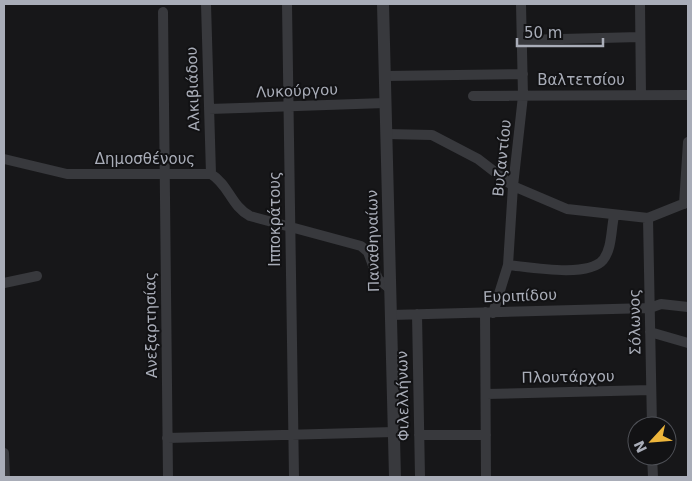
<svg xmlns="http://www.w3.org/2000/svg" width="692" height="481" font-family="'DejaVu Sans',sans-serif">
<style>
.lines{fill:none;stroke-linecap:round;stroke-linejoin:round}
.minor{stroke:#38393d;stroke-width:10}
.tertiary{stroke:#38393d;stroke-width:12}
.labels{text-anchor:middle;stroke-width:4;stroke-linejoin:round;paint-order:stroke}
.street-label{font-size:15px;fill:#a9adb8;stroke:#121214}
</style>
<rect width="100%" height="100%" fill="#171719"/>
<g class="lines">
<path class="minor" d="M206,4L211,174
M287,4L294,477
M640,4L641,95
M163,12L168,477
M522,40L640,37
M385,76L523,74
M473,96L688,95
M209,109L385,103
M386,134L432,135L478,159L513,186L567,209L648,218L688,202
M4,159L67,174H211C229,185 231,206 250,216L361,246L368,252L378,279L390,289
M684,204L688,142
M648,218L652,426
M508,265C529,267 588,278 603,260C612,249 611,230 614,216
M4,283L37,276
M485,312L486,477
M493,313L508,265L513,186L523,96L521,4
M417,314L420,477
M391,315L650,308L661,304L688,307
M650,332L688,343
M486,394L651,390
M419,435H486
M167,438L394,432
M4,453L5,477
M652,456L653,477"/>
<path class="tertiary" d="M383,4L395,477"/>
</g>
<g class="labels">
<g class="street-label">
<text x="581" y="85">Βαλτετσίου</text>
<text transform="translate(193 89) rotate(-92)" y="5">Αλκιβιάδου</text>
<text transform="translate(297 91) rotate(-2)" y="5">Λυκούργου</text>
<text transform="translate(502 158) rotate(-84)" y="5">Βυζαντίου</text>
<text x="145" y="164">Δημοσθένους</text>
<text transform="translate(275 219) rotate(-90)" y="5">Ιπποκράτους</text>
<text transform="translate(373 241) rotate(-91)" y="5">Παναθηναίων</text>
<text transform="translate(520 296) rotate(-2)" y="5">Ευριπίδου</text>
<text transform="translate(635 322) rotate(-91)" y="5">Σόλωνος</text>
<text transform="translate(151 325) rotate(-91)" y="5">Ανεξαρτησίας</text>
<text transform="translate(568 377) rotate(-1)" y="5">Πλουτάρχου</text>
<text transform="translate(403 396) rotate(-91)" y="5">Φιλελλήνων</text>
</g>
</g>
<rect width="692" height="481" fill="none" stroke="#a9adb8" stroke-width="10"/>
<g transform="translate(652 441) rotate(244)"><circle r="24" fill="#121214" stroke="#4e5056"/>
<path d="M0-4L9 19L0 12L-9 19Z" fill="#edb53b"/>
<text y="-8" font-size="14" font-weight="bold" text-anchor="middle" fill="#a9adb8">N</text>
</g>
<path d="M517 38v8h86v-8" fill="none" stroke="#a9adb8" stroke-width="2.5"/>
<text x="524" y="38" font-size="15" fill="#a9adb8" stroke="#121214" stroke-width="4" paint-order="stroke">50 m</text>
</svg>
